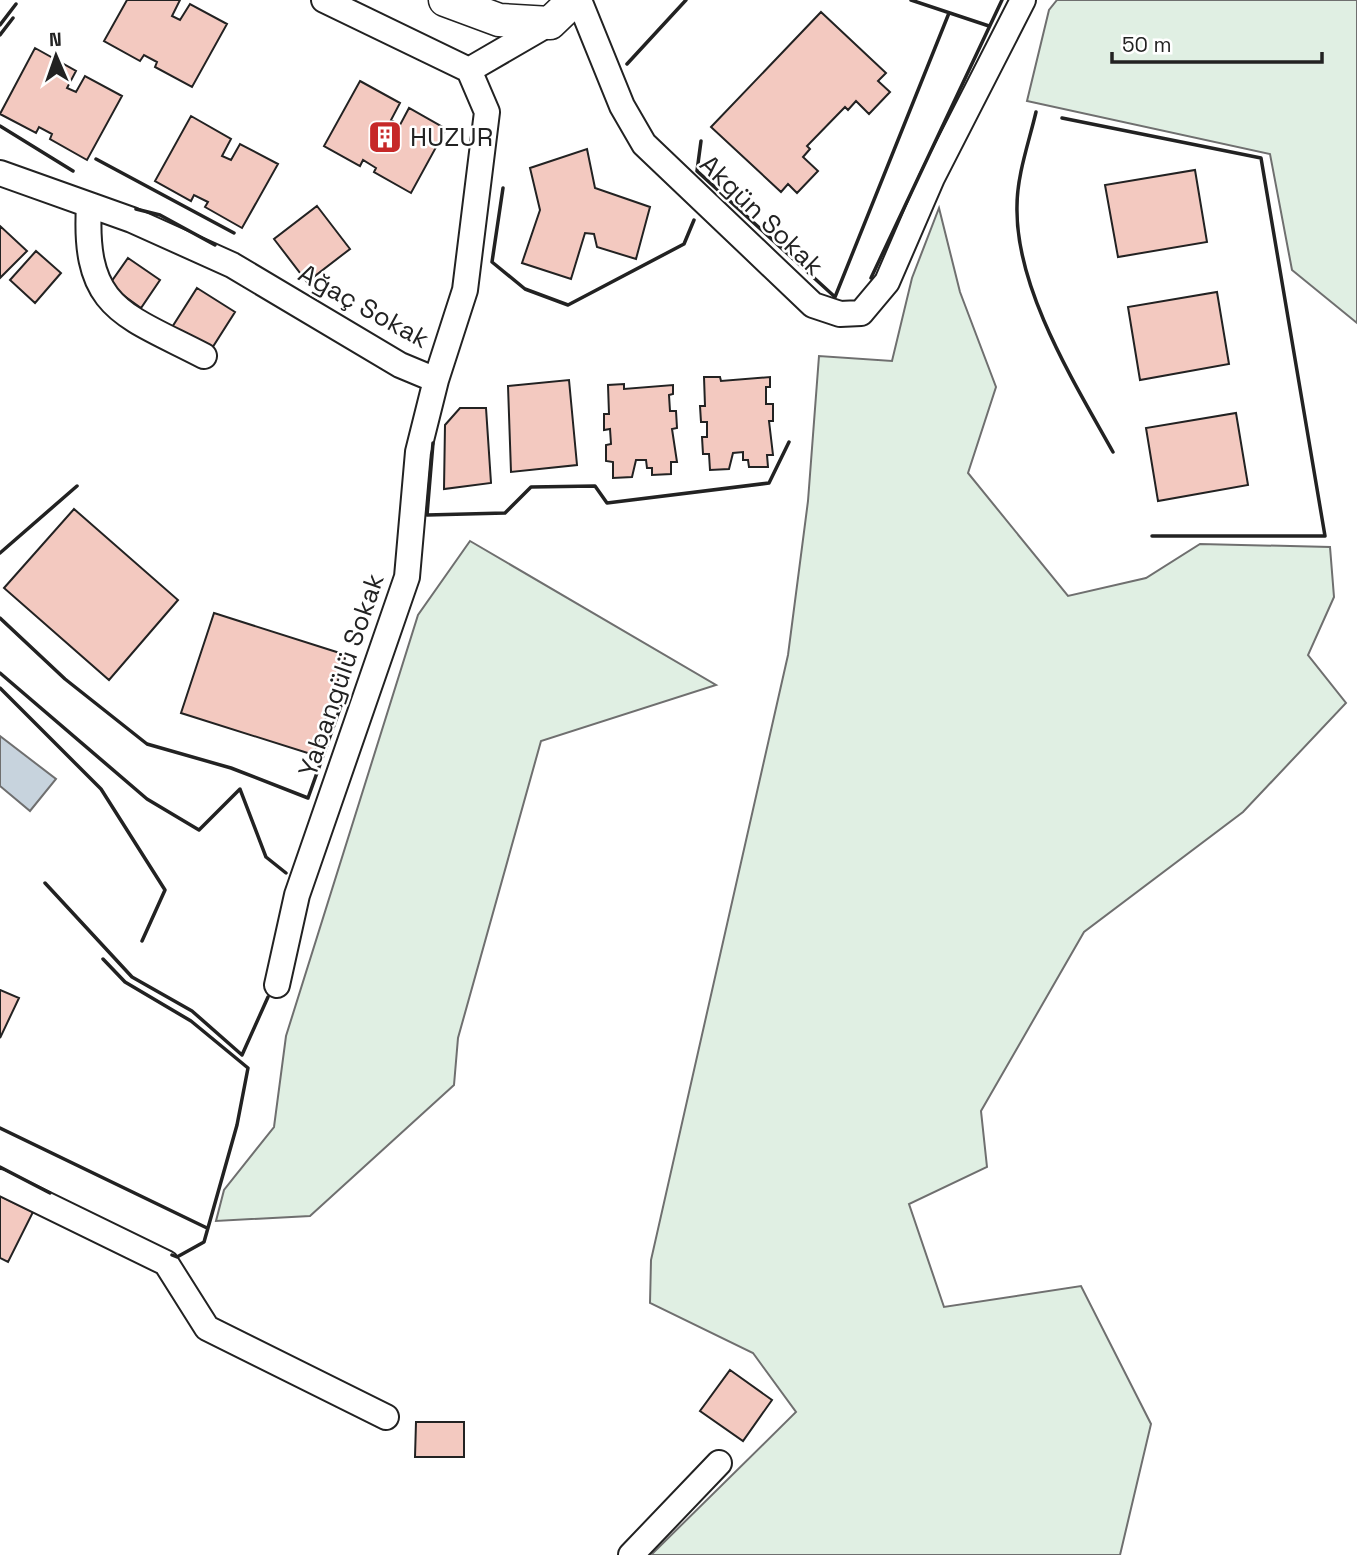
<svg xmlns="http://www.w3.org/2000/svg" width="1357" height="1555" font-family="'Space Grotesk',sans-serif">
<style>
.green{fill:#e0efe3;stroke:#6f6f6f;stroke-width:2}
.water{fill:#c7d3dd;stroke:#6f6f6f;stroke-width:2}
.building{fill:#f3c9c0;stroke:#222;stroke-width:2}
.lines{fill:none;stroke-linecap:round;stroke-linejoin:round}
.minor-casing{stroke:#222;stroke-width:28}
.tertiary-casing{stroke:#222;stroke-width:35}
.minor{stroke:#fff;stroke-width:24}
.tertiary{stroke:#fff;stroke-width:32}
.wall{stroke:#222;stroke-width:3.5}
.labels{text-anchor:middle;stroke-width:5;stroke-linejoin:round;paint-order:stroke}
.poi-label{font-size:26px;fill:#222;stroke:#fff;text-anchor:start}
.street-label{font-size:26px;fill:#222;stroke:#fff}
</style>
<rect width="100%" height="100%" fill="#fff"/>
<path class="green" d="M1057,0H1357V323L1292,270L1270,154L1027,101L1049,10Z
M939,208L960,292L996,387L968,473L1068,596L1146,578L1200,544L1330,547L1334,597L1308,655L1346,703L1243,812L1084,932L981,1111L987,1167L909,1204L944,1307L1081,1286L1151,1424L1120,1555H651L796,1412L753,1353L650,1303L651,1260L788,655L808,501L819,356L892,361L912,278Z
M470,541L716,685L541,741L458,1038L454,1085L310,1216L216,1221L224,1190L274,1127L286,1036L418,615Z"/>
<path class="water" d="M0,736L56,779L30,811L0,786Z"/>
<path class="building" d="M127,0H180L172,16L180,20L190,4L227,24L192,87L155,67L157,62L144,55L140,61L104,41Z
M821,12L886,73L878,81L890,92L869,114L856,101L848,110L845,107L807,146L810,149L803,157L818,171L797,193L788,184L781,192L711,127Z
M35,48L76,71L67,88L76,92L85,76L122,96L87,160L50,139L52,134L39,127L36,133L0,114Z
M360,81L400,103L391,120L400,125L409,108L446,129L411,193L374,172L376,168L363,160L360,166L324,146Z
M191,116L231,139L222,156L231,160L240,144L278,164L242,228L205,207L208,202L194,195L191,201L155,181Z
M587,149L595,188L650,207L636,259L597,247L594,234L585,233L571,279L522,263L540,210L530,168Z
M1195,170L1207,242L1118,257L1105,185Z
M317,206L350,249L307,282L274,239Z
M0,226L27,251L0,278Z
M36,251L61,273L35,303L10,280Z
M128,258L160,280L141,308L109,285Z
M197,288L235,312L207,356L169,332Z
M1217,292L1229,364L1140,380L1128,307Z
M704,377H720L721,381L770,377V387H766V404H773V421H769L773,455H767L768,467H749L748,460H743V452L733,453L729,469L710,470L709,454H703L702,437H707V422H701L700,406H705Z
M569,380L577,465L511,472L508,386Z
M624,384V389L673,385V394L669,395L670,411H676L677,428L672,429L677,462H671V474L652,475V468H647L646,460H636L632,477L613,478V462L606,461V445L611,444L610,429L604,430V414H609L608,385Z
M460,408H486L491,483L444,489L445,425Z
M1236,413L1248,485L1158,501L1146,428Z
M74,509L178,600L109,680L4,588Z
M214,613L346,655L314,755L181,713Z
M0,990L19,998L0,1038Z
M0,1196L33,1212L8,1262L0,1258Z
M730,1370L772,1400L743,1441L700,1411Z
M416,1422H464V1457H415Z"/>
<g class="lines">
<g class="minor-casing">
<path id="minor" d="M324,0L469,70
M579,0L622,106L644,144L813,305L840,314L861,313L887,282L932,178L1023,0
M0,173L132,220L232,265L400,365L436,380L465,290L487,112L469,70L550,23
M89,205C83,309 123,314 204,356
M277,985L297,895L407,577L418,452L436,380
M0,1182L166,1263L207,1328L386,1417
M631,1555L719,1463"/>
</g>
<g class="tertiary-casing">
<path id="tertiary" d="M445,0L499,20L550,23L574,0"/>
</g>
<use href="#minor" class="minor"/>
<use href="#tertiary" class="tertiary"/>
<path class="wall" d="M911,0L989,26
M0,25L16,4
M0,35L13,18
M627,64L686,0
M1036,112C1029,142 1017,175 1017,206C1015,288 1074,382 1113,452
M1062,118L1261,158L1325,536H1152
M0,126L73,171
M701,141L697,171L835,297L949,13
M96,159L234,233
M503,188L492,262L525,289L568,305L684,244L694,220
M136,209L160,215L215,245
M871,278L1002,0
M433,443L427,515L505,513L531,487L595,486L607,503L769,483L789,442
M0,553L77,486
M0,618L65,679L147,744L231,768L308,798L343,700
M0,673L147,799L199,830L240,789L266,857L286,873
M0,688L101,789L165,890L142,941
M45,883L132,977L192,1011L242,1055L268,997
M103,959L125,982L191,1021L248,1068L237,1125L204,1242L177,1257L172,1255
M0,1128L207,1228
M0,1167L50,1193"/>
</g>
<defs>
<g id="building-square" transform="scale(1.75)"><rect x="-9" y="-9" width="18" height="18" rx="4" fill="#c62828" stroke="#fff"/><path d="M-4-6H4V6H1V3H-1V6H-4ZM-2.5-4.3h1.7v1.8h-1.7ZM.8-4.3h1.7v1.8H.8ZM-2.5-1h1.7V.8h-1.7ZM.8-1h1.7V.8H.8Z" fill="#fff"/></g>
</defs>
<g fill-rule="evenodd">
<use href="#building-square" x="385" y="137"/>
</g>
<g class="labels">
<g class="poi-label">
<text x="410" y="146">HUZUR</text>
</g>
<g class="street-label">
<text transform="translate(762 215) rotate(44)" y="9">Akgün Sokak</text>
<text transform="translate(364 306) rotate(29)" y="9">Ağaç Sokak</text>
<text transform="translate(341 675) rotate(-71)" y="9">Yabangülü Sokak</text>
</g>
</g>
<g transform="translate(56 56) rotate(358)" stroke="#ffffff" stroke-width="5" paint-order="stroke">
<path d="M0-5L12 26L0 18L-12 26Z" fill="#222222"/>
<text y="-10" font-size="19" font-weight="bold" text-anchor="middle" fill="#222222">N</text>
</g>
<path d="M1112 52v10h210v-10" fill="none" stroke="#222222" stroke-width="3.5"/>
<text x="1122" y="52" font-size="21" fill="#222222" stroke="#ffffff" stroke-width="5" paint-order="stroke">50 m</text>
</svg>
